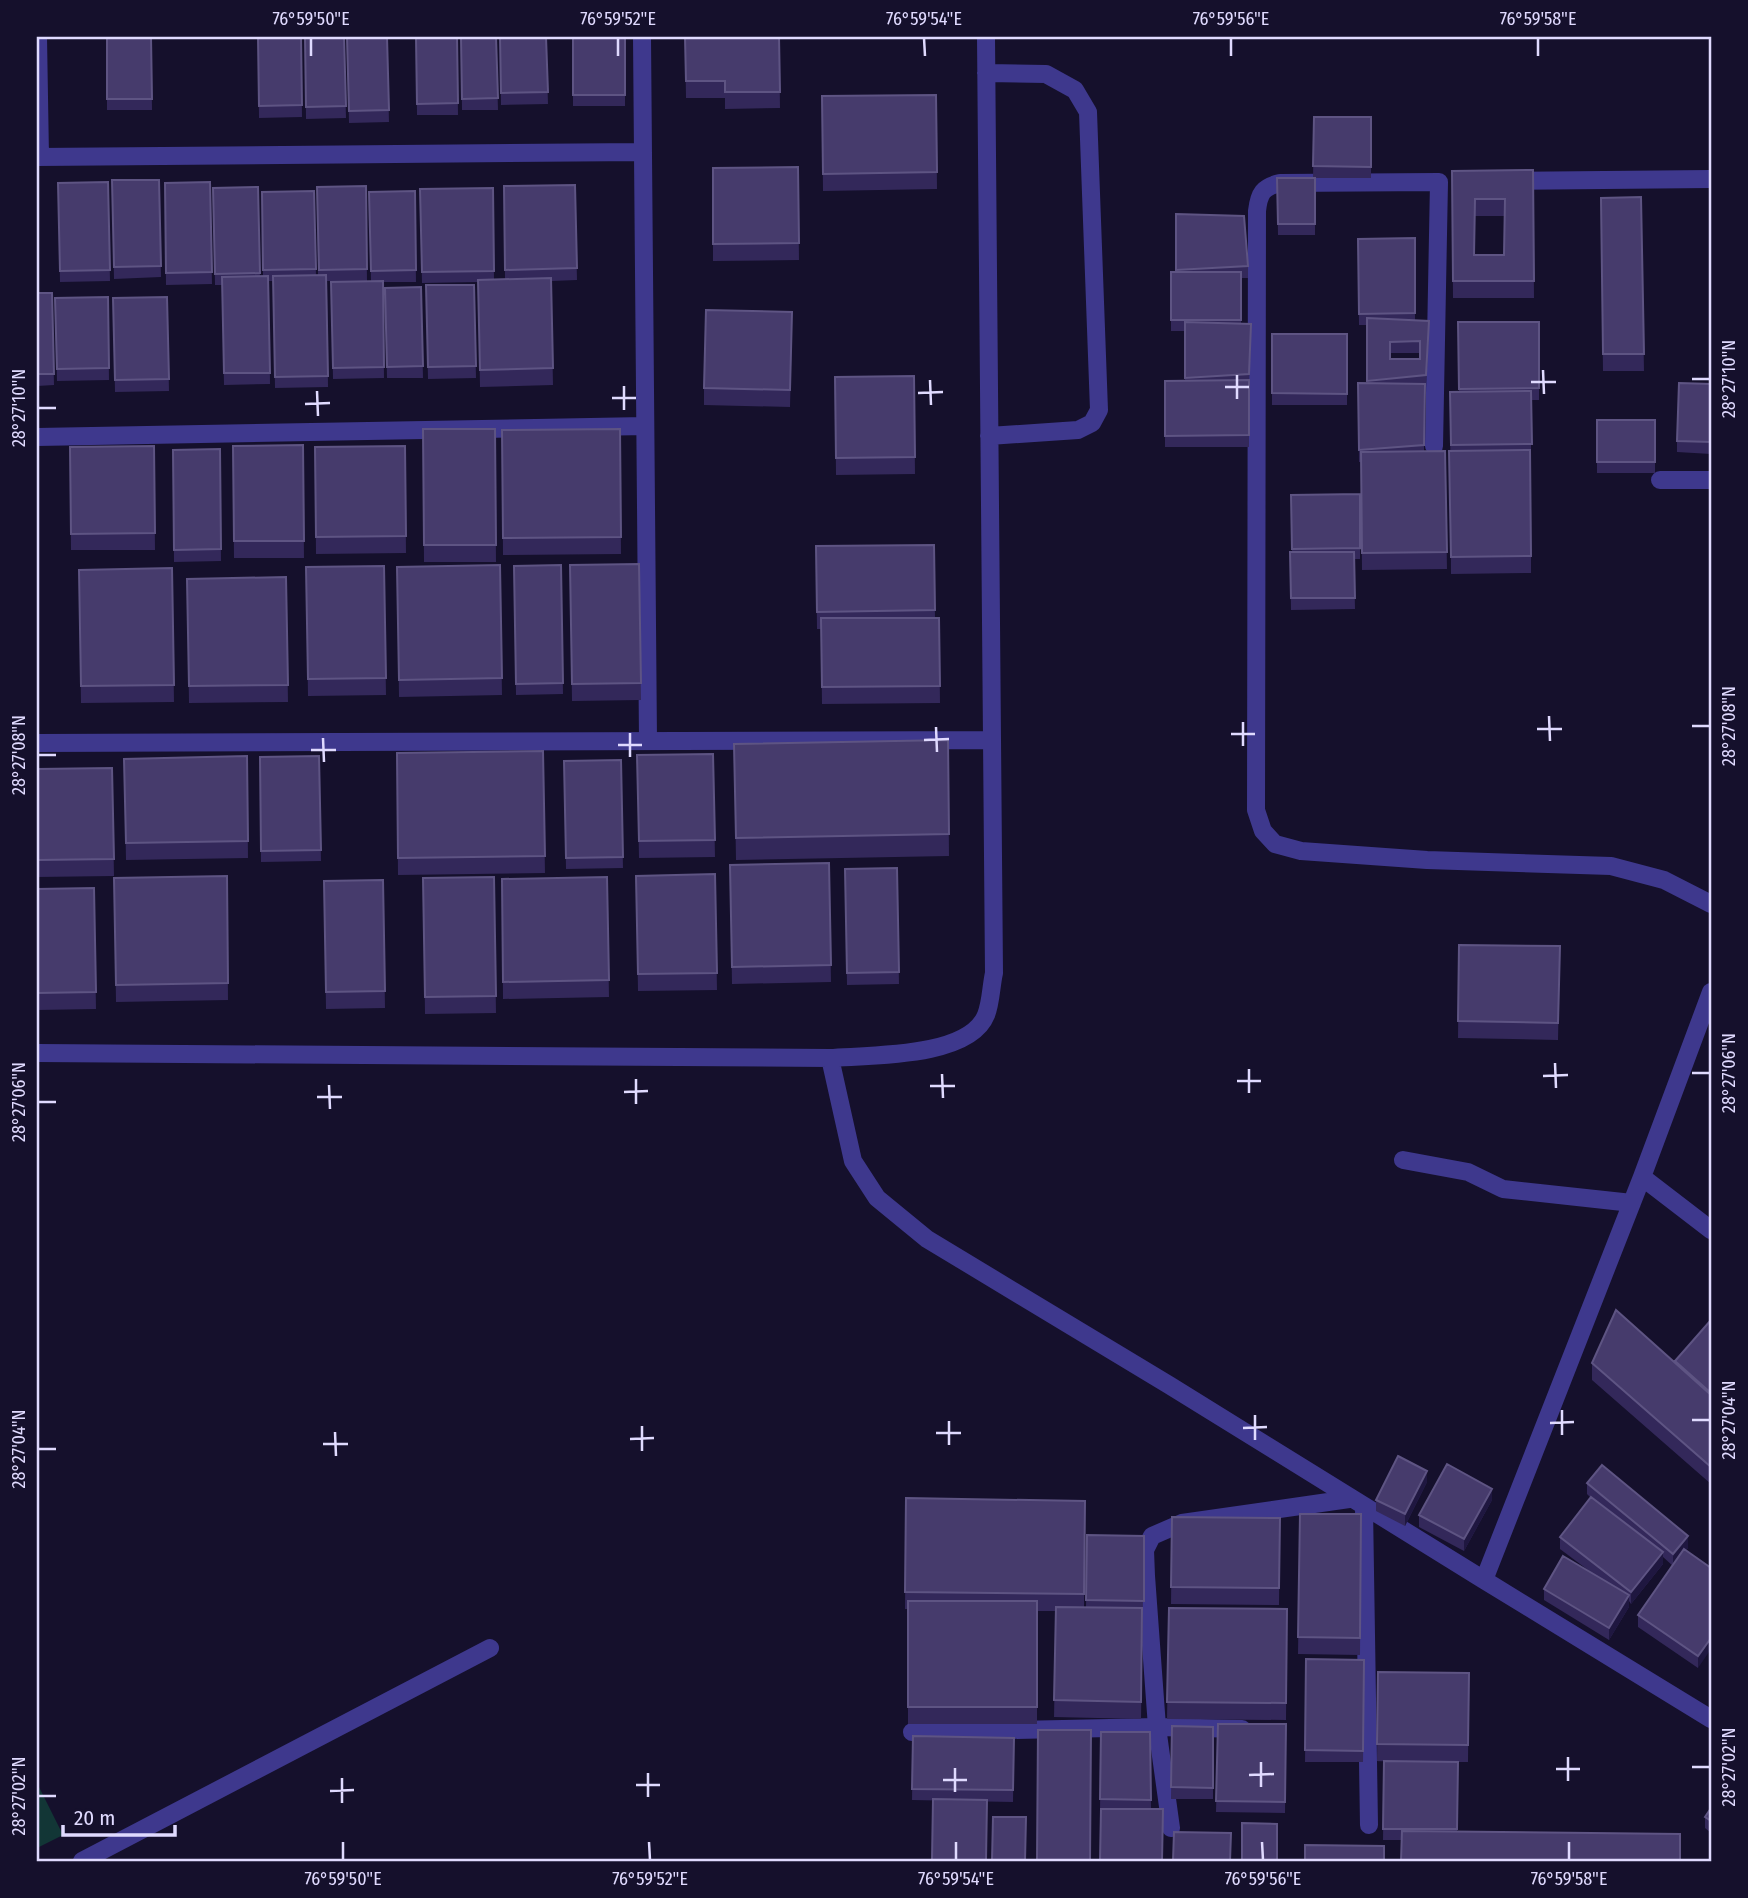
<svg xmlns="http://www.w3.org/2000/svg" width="1748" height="1898" font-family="'Fira Sans Condensed',sans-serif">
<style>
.green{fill:#123636}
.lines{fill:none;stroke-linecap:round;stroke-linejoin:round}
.minor{stroke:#3e388d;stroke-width:18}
.wall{fill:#33285a;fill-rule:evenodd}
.shaded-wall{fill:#1f1740}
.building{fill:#463b6c;stroke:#5e5483;stroke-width:2;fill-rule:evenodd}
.ticks{fill:none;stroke:#e0daff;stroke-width:2.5}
.neatline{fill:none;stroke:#e0daff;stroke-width:2.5}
.ticks-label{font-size:18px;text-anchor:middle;fill:#e0daff}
</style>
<rect width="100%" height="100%" fill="#15102c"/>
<path class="green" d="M37,1783L63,1835L37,1848Z"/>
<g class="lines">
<path class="minor" d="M38,37L40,157
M642,37L648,741
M986,73L1046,74L1075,90L1088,112L1099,410L1092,423L1078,430L989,436
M37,157L643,152
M1509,181L1711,179
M37,437L645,426
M1434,446L1439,182L1280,183C1263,187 1259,193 1257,211L1256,810L1263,831L1275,844L1301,851L1427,860L1611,866L1664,880L1711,904
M1660,480H1711
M37,743L992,740
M1711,992L1642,1177L1484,1580L1711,1719
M37,1053L830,1058C869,1055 969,1058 986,1015C991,1003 991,986 994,973L986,37
M830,1058L853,1161L877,1198L927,1239L1169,1385L1484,1580
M1403,1160L1468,1172L1503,1189L1632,1203
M1642,1177L1711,1230
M1364,1508L1369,1825
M912,1732L1157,1727L1146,1576L1145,1550L1152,1536L1182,1523L1349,1499
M1171,1828L1157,1727L1242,1729
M82,1861L490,1648"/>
</g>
<path class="wall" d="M107,37H151L152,110H107Z
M258,37H301L302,117L259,118Z
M305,37H344L346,118L306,119Z
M347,37H387L389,122L349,123Z
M416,37H457L458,115H417Z
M461,37H496L498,110H462Z
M500,37H546L548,104L501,105Z
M573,37H625V106H573Z
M685,37H779L780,108L725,109V98H686Z
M936,95L937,189L823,191L822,96Z
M1314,117H1371V178H1315V235H1278L1277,178H1313Z
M798,167L799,260L713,261V168Z
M1533,170L1534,298H1453L1452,171ZM1475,216H1504V255H1474Z
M112,180H159L161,277L114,279Z
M108,182L110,281L60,282L58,183Z
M210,182L212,284L166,285L165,183Z
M575,185L577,280L551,281L553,385L480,387L478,282L422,283L420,189L493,188L494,279H505L504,186Z
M366,186L367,281H327L328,387L275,388L273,281H269L270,384L224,385L222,285H215L213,188L258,187L260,277L263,276L262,192L314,191L316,276H318L317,187Z
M415,191L416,282H383L384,378L333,379L331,282L371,281L369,192Z
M1641,197L1644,371H1603L1601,198Z
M1176,214L1248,266V278H1241V324L1251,336L1249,386V447H1165V381H1185V331H1171V272H1176Z
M1415,238V320L1429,333L1426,387H1425L1424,451H1445L1447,569L1362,570L1361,462H1359L1358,383H1367V325H1359L1358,239ZM1390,353H1420V359H1390Z
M426,285H474L476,378L428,379Z
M421,287L423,378H387L385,288Z
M37,293H52L54,385L37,386Z
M108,297L109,380L57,381L55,298Z
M167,297L169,391L115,392L113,298Z
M1458,322H1539V400H1531V573L1451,574L1450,392H1459Z
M792,329L790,407L704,405V388Z
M1272,334H1347V405H1272Z
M914,376L915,474L836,475L835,377Z
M1711,384V454L1677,452V441Z
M1597,420H1655V473H1597Z
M423,429H495L496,562H424Z
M620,429L621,554L503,555L502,430Z
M303,445L304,558H234L233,446Z
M154,446L155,550H71L70,447Z
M405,446L406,553L316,554L315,447Z
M220,449L221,561L174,562L173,450Z
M1360,494V559H1354L1355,609L1291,610L1290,552H1292L1291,495Z
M934,545L935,618H939L940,703L822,704L821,629H817L816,546Z
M639,564L641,700L572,701L570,565Z
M500,565L502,695L399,697L397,567Z
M561,565L563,694L516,695L514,566Z
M384,566L386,695L308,696L306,567Z
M172,568L174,702L81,703L79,570Z
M286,577L288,702L189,703L187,579Z
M948,740L949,856L736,860L734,744Z
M543,751L545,873L398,875L397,753Z
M713,754L715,857L639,858L637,755Z
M247,756L248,858L126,860L124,759Z
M319,756L321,861L261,862L260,757Z
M621,760L623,868L566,869L564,761Z
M112,768L114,876L37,877V769Z
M829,863L831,982L732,984L730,865Z
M897,868L899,984L847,985L845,869Z
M715,874L717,990L638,991L636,876Z
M227,876L228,1000L116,1002L114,878Z
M494,877L496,1013L425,1014L423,878Z
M607,877L609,997L503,999L502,879Z
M383,880L385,1008L326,1009L324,881Z
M94,888L96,1009L37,1010V889Z
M1459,945L1560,946L1558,1040L1458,1038Z
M1711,1320V1484L1592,1380V1363L1675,1362V1361Z
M1427,1482L1405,1526L1376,1511V1500Z
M1587,1483L1688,1548L1686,1550L1711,1568L1698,1668L1638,1627V1615L1673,1566L1663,1557V1564L1631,1604L1629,1601V1607L1609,1640L1544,1600V1589L1592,1573L1560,1549V1537L1591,1498L1587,1494Z
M906,1498L1085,1501L1084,1607H1086L1087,1535L1144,1536L1141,1719L1054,1717L1056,1611H1037V1724H908V1609H905Z
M1492,1500L1464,1551L1419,1527V1515Z
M1300,1514H1361L1360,1655L1298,1654Z
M1172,1517L1280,1518L1279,1605L1171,1604Z
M1169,1608L1287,1609L1286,1720L1167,1719Z
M1306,1659L1364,1660L1363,1762H1305Z
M1378,1672L1469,1673L1468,1762H1458L1457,1831L1402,1840H1383L1384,1761L1458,1762L1377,1761Z
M1218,1724H1286L1285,1813L1216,1812Z
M1172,1726L1213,1727V1799H1171Z
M1101,1732H1150L1151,1809L1100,1811Z
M913,1736L1014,1738L1013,1802L912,1800Z
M1711,1808V1833L1705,1828V1817Z"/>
<path class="shaded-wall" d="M1427,1471V1482L1405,1526V1514Z
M1492,1489V1500L1464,1551V1539Z
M1688,1536V1548L1673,1566V1554Z
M1663,1552V1564L1631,1604V1592Z
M1629,1595V1607L1609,1640V1628Z
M1711,1638V1649L1698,1668V1656Z"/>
<path class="building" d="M107,37H151L152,99H107Z
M258,37H301L302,105L259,106Z
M305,37H344L346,106L306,107Z
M347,37H387L389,110L349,111Z
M416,37H457L458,103L417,104Z
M461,37H496L498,98L462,99Z
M500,37H546L548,92L501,93Z
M573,37H625V95H573Z
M685,37H779L780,92H725V81H686Z
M936,95L937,172L823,174L822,96Z
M1314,117H1371V167L1313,166Z
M798,167L799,243L713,244V168Z
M1533,170L1534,281H1453L1452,171ZM1475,199H1505L1504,255H1474Z
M1277,178H1315V224H1278Z
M112,180H159L161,266L114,267Z
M108,182L110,270L60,271L58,183Z
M210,182L212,272L166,273L165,183Z
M575,185L577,268L505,270L504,186Z
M366,186L367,269L319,270L317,187Z
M258,187L260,273L215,274L213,188Z
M493,188L494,271L422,272L420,189Z
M314,191L316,269L263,270L262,192Z
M415,191L416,270L371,271L369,192Z
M1641,197L1644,354H1603L1601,198Z
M1176,214L1244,216L1248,266L1176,270Z
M1415,238V313L1359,314L1358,239Z
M1171,272H1241V320H1171Z
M326,275L328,376L275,377L273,276Z
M268,276L270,373H224L222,277Z
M551,278L553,368L480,370L478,280Z
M383,281L384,367L333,368L331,282Z
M426,285H474L476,366L428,367Z
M421,287L423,366L387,367L385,288Z
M37,293H52L54,374H37Z
M108,297L109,368L57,369L55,298Z
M167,297L169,379L115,380L113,298Z
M706,310L792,312L790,390L704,388Z
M1367,318L1429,321L1426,375L1367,381ZM1420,341V359H1390V342Z
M1185,322L1251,324L1249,374L1185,378Z
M1458,322H1539V388L1459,389Z
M1272,334H1347V394L1272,393Z
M914,376L915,457L836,458L835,377Z
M1249,380V435L1165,436V381Z
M1358,383L1425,384L1424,445L1359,450Z
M1679,383L1711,384V442L1677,441Z
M1531,391L1532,444L1451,445L1450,392Z
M1597,420H1655V462H1597Z
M423,429H495L496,545H424Z
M620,429L621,537L503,538L502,430Z
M303,445L304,541H234L233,446Z
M154,446L155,533L71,534L70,447Z
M405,446L406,536L316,537L315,447Z
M220,449L221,549L174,550L173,450Z
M1530,450L1531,556L1451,557L1449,451Z
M1445,451L1447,552L1362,553L1361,452Z
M1360,494V548L1292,549L1291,495Z
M934,545L935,610L817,612L816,546Z
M1290,552H1354L1355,598H1291Z
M639,564L641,683L572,684L570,565Z
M500,565L502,678L399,680L397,567Z
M561,565L563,683L516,684L514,566Z
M384,566L386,678L308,679L306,567Z
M172,568L174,685L81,686L79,570Z
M286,577L288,685L189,686L187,579Z
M821,618H939L940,686L822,687Z
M948,740L949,834L736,838L734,744Z
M543,751L545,856L398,858L397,753Z
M713,754L715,840L639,841L637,755Z
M247,756L248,841L126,843L124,759Z
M319,756L321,850L261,851L260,757Z
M621,760L623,857L566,858L564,761Z
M112,768L114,859L37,860V769Z
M829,863L831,965L732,967L730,865Z
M897,868L899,972L847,973L845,869Z
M715,874L717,973L638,974L636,876Z
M227,876L228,983L116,985L114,878Z
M494,877L496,996L425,997L423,878Z
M607,877L609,980L503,982L502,879Z
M383,880L385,991L326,992L324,881Z
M94,888L96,992L37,993V889Z
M1459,945L1560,946L1558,1023L1458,1021Z
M1616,1310L1711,1395V1467L1592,1363Z
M1711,1320V1393L1675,1361Z
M1398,1456L1427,1471L1405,1514L1376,1500Z
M1447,1464L1492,1489L1464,1539L1419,1515Z
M1602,1465L1688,1536L1673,1554L1587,1483Z
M1591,1497L1663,1552L1631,1592L1560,1537Z
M906,1498L1085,1501L1084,1594L905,1592Z
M1300,1514H1361L1360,1638L1298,1637Z
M1172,1517L1280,1518L1279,1588L1171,1587Z
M1087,1535L1144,1536V1601L1086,1600Z
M1684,1549L1711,1568V1638L1698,1656L1638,1615Z
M1563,1556L1629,1595L1609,1628L1544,1589Z
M908,1601H1037V1707H908Z
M1056,1607L1142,1608L1141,1702L1054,1700Z
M1169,1608L1287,1609L1286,1703L1167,1702Z
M1306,1659L1364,1660L1363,1751L1305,1750Z
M1378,1672L1469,1673L1468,1745L1377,1744Z
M1218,1724H1286L1285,1802L1216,1801Z
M1172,1726L1213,1727V1788L1171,1787Z
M1038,1730H1091L1090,1861H1037Z
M1101,1732H1150L1151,1800L1100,1799Z
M913,1736L1014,1738L1013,1790L912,1789Z
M1384,1761L1458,1762L1457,1829H1383Z
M933,1799L987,1800L986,1861H932Z
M1711,1808V1821L1705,1817Z
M1101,1809H1163L1162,1861H1100Z
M993,1817H1026L1025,1861H992Z
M1242,1823L1277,1824V1861H1242Z
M1402,1831L1680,1834V1861H1401Z
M1174,1832L1231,1833L1230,1861H1173Z
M1305,1845L1384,1846V1861H1305Z"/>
<path class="ticks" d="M311,38V56M618,38V56M924,38L925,56M1231,38V56M1538,38V56M1543,370L1544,394M1237,375V399M1692,379H1710M930,380L931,405M1531,382H1556M624,386V410M1225,387H1249M317,391L318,416M918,393L943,392M612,398H636M305,404L330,403M38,408H56M1549,716L1550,741M1243,722V746M1692,726H1710M936,727L937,752M1537,729H1562M630,733V757M1231,734H1255M323,738L324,762M924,740L949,739M618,745H642M311,750H336M38,755H56M1555,1063L1556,1088M1249,1069V1093M1692,1073H1710M942,1074L943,1098M1543,1076L1568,1075M636,1079V1104M1237,1081H1261M329,1085L330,1109M930,1086H955M624,1092L648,1091M317,1097H342M38,1102H56M1562,1410V1435M1255,1415V1440M1692,1420H1710M949,1421V1445M1550,1423L1574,1422M642,1426V1451M1243,1428L1267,1427M335,1432L336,1456M936,1433H961M630,1439L654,1438M323,1444H348M38,1449H56M1568,1757V1781M1261,1762V1787M1692,1767H1710M955,1768V1792M1556,1769H1580M648,1773V1797M1249,1775L1274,1774M342,1778V1803M943,1780H967M636,1785H660M330,1791L354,1790M38,1796H56M343,1842V1860M649,1842L650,1860M956,1842V1860M1262,1842L1263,1860M1569,1842V1860"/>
<rect width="1748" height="1898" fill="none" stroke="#15102c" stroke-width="77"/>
<path d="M63 1825v10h112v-10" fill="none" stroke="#e0daff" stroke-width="3.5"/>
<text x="74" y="1825" font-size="21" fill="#e0daff" stroke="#15102c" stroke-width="5" paint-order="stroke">20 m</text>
<rect x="38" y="38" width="1672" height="1822" class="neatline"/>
<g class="ticks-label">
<text x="311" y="25">76°59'50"E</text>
<text x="618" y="25">76°59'52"E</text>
<text x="924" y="25">76°59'54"E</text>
<text x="1231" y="25">76°59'56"E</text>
<text x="1538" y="25">76°59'58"E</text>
<text transform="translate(1729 379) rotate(-90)" y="6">28°27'10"N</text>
<text transform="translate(19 408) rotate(-90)" y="6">28°27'10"N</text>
<text transform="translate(1729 726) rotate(-90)" y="6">28°27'08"N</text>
<text transform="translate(19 755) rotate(-90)" y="6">28°27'08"N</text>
<text transform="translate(1729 1073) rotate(-90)" y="6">28°27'06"N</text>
<text transform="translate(19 1102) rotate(-90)" y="6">28°27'06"N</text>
<text transform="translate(1729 1420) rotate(-90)" y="6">28°27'04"N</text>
<text transform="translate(19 1449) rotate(-90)" y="6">28°27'04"N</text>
<text transform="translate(1729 1767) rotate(-90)" y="6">28°27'02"N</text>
<text transform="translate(19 1796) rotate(-90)" y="6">28°27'02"N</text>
<text x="343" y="1885">76°59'50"E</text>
<text x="650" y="1885">76°59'52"E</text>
<text x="956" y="1885">76°59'54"E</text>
<text x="1263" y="1885">76°59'56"E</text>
<text x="1569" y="1885">76°59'58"E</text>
</g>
</svg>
